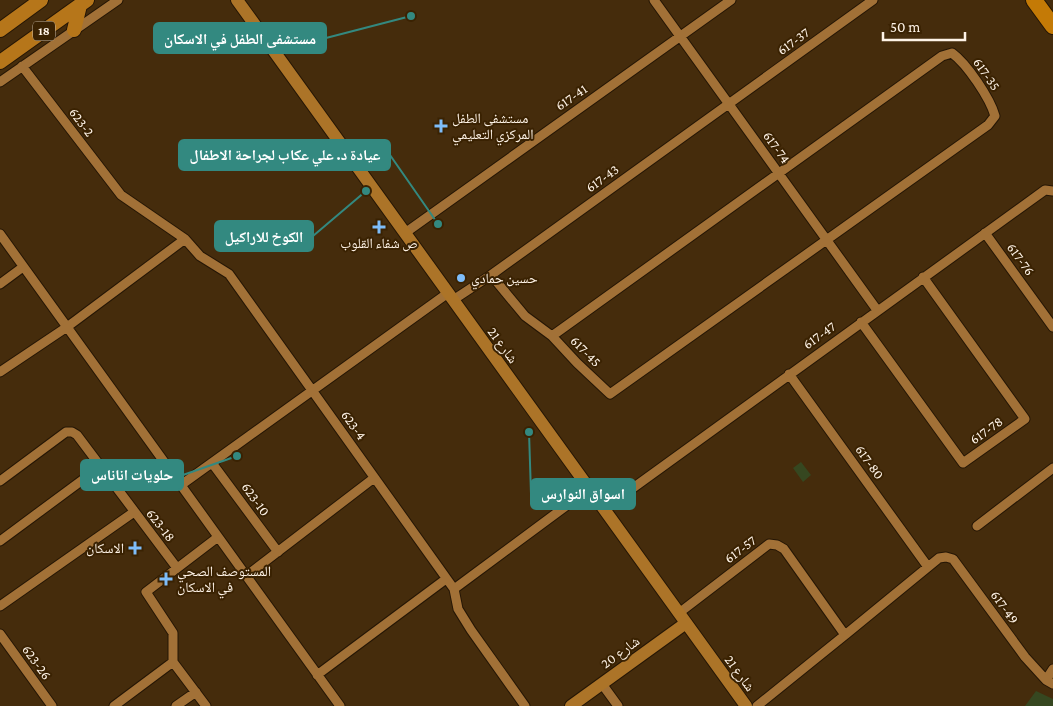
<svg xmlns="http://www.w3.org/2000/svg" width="1053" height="706" font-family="'Crimson Pro','Noto Naskh Arabic',serif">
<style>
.green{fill:#364720}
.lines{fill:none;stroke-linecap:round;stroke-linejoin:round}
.street-casing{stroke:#251605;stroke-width:11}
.secondary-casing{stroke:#251605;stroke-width:14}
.primary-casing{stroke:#251605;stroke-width:16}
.highway-casing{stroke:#251605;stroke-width:18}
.street{stroke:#a27137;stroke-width:9}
.secondary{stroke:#ac7428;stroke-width:12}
.primary{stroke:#b6761a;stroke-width:14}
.highway{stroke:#c47a06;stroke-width:16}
.poi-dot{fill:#7ebdf9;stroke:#3a2202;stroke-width:2}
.labels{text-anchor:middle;stroke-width:4;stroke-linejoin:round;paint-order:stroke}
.shield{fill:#3a2202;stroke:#c3b4a2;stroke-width:1}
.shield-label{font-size:12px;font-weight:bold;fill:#fef3e7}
.street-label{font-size:14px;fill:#fef3e7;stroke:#3a2202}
.poi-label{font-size:14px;fill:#fef3e7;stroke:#3a2202;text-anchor:start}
.leader{fill:none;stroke:#338980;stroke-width:2}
.callout-dot{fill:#338980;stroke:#3a2202;stroke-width:2}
.callout{fill:#338980;stroke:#338980;stroke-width:2}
.callout-label{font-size:15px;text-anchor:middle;font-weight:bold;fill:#fff}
</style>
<rect width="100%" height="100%" fill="#452c0c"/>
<path class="green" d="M801,462L811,475L803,482L793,468Z
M1036,691L1053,699V706H1025Z"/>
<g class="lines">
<g class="street-casing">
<path id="street" d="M654,0L877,310
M952,53C967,64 990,98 995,116L988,125L610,394L577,363L552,336L942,56Z
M22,66L121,195L185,239L200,256L229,274L454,589L458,609L471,630L525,706
M0,82L118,0
M405,233L731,0
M985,233L1053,327
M0,234L340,706
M0,284L23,267
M453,300L491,275
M861,322L963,463L1025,419L923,277
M552,336L525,316L491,275L873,0
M0,372L67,327L185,239
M789,374L928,567
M212,463L278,552
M0,481L66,432H72L77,435L177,568
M181,485L448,293
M604,509L1045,190L1053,191
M977,526L1053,468
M0,541L100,467
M246,576L374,478
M454,589L589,489
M0,606L134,512
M679,613L769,544L777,545L784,549L845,635L757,706
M0,634L52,706
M845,635L939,558L946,557L953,559L1025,657L1046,680L1053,684
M317,675L446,579
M1046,680L1053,669
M602,684L618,706
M114,706L173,662
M176,706L196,692
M206,706L173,662V633L146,592L218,537"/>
</g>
<g class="secondary-casing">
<path id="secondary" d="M237,0L746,706
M571,706L686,623"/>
</g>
<g class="primary-casing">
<path id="primary" d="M0,30L41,0
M74,30L80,5
M0,62L87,0"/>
</g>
<g class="highway-casing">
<path id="highway" d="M1034,0L1053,26"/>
</g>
<use href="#street" class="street"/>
<use href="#secondary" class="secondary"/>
<use href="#primary" class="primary"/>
<use href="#highway" class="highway"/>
</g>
<g class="poi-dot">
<path d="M438.5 118.5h5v5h5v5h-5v5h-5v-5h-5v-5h5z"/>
<path d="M376.5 219.5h5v5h5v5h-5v5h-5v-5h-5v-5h5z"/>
<circle cx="461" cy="278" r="5"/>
<path d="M132.5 540.5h5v5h5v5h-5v5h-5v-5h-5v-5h5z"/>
<path d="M163.5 571.5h5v5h5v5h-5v5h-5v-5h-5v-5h5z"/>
</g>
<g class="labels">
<rect class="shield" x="33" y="21.5" width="22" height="19" rx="4"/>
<g class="shield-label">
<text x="44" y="35">18</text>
</g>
<g class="street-label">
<text transform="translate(793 41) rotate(-36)" y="5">617-37</text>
<text transform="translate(987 74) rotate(55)" y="5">617-35</text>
<text transform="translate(571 97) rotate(-35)" y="5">617-41</text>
<text transform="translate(82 122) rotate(53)" y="5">623-2</text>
<text transform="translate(777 147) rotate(54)" y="5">617-74</text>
<text transform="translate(602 178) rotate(-36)" y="5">617-43</text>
<text transform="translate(1021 259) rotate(54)" y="5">617-76</text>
<text transform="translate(819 335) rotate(-36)" y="5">617-47</text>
<text transform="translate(503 345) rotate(54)" y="5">شارع 21</text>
<text transform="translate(586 351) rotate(45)" y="5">617-45</text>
<text transform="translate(354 425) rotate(54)" y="5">623-4</text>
<text transform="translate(986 430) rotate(-36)" y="5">617-78</text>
<text transform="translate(870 462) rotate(54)" y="5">617-80</text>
<text transform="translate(256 499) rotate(54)" y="5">623-10</text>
<text transform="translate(161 525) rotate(52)" y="5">623-18</text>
<text transform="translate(740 549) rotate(-37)" y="5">617-57</text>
<text transform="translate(1005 607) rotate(54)" y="5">617-49</text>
<text transform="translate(620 652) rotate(-36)" y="5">شارع 20</text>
<text transform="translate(37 662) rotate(54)" y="5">623-26</text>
<text transform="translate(740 673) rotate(54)" y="5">شارع 21</text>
</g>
<g class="poi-label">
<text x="452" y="123">مستشفى الطفل<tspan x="452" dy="16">المركزي التعليمي</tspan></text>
<text x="379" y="248" text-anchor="middle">ص شفاء القلوب</text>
<text x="471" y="283">حسين حمادي</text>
<text x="124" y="553" text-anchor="end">الاسكان</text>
<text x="177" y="576">المستوصف الصحي<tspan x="177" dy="16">في الاسكان</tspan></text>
</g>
</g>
<path class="leader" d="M411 16L326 38M438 224L390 155M366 191L313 236M237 456L183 475M529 432L531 494"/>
<g class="callout-dot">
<circle cx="411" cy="16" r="5"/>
<circle cx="438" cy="224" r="5"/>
<circle cx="366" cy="191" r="5"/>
<circle cx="237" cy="456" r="5"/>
<circle cx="529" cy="432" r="5"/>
</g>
<g class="callout">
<rect x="154" y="23" width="172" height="30" rx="5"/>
<rect x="179" y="140" width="211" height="30" rx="5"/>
<rect x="215" y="221" width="98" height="30" rx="5"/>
<rect x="81" y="460" width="102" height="30" rx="5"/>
<rect x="531" y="479" width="104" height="30" rx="5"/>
</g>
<g class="callout-label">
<text x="240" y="44">مستشفى الطفل في الاسكان</text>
<text x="285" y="160">عيادة د. علي عكاب لجراحة الاطفال</text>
<text x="264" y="242">الكوخ للاراكيل</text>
<text x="132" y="480">حلويات اناناس</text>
<text x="583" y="499">اسواق النوارس</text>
</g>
<path d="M883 32v8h82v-8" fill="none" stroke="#fef3e7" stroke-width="2.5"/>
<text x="890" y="32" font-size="15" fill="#fef3e7" stroke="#3a2202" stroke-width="4" paint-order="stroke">50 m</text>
</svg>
